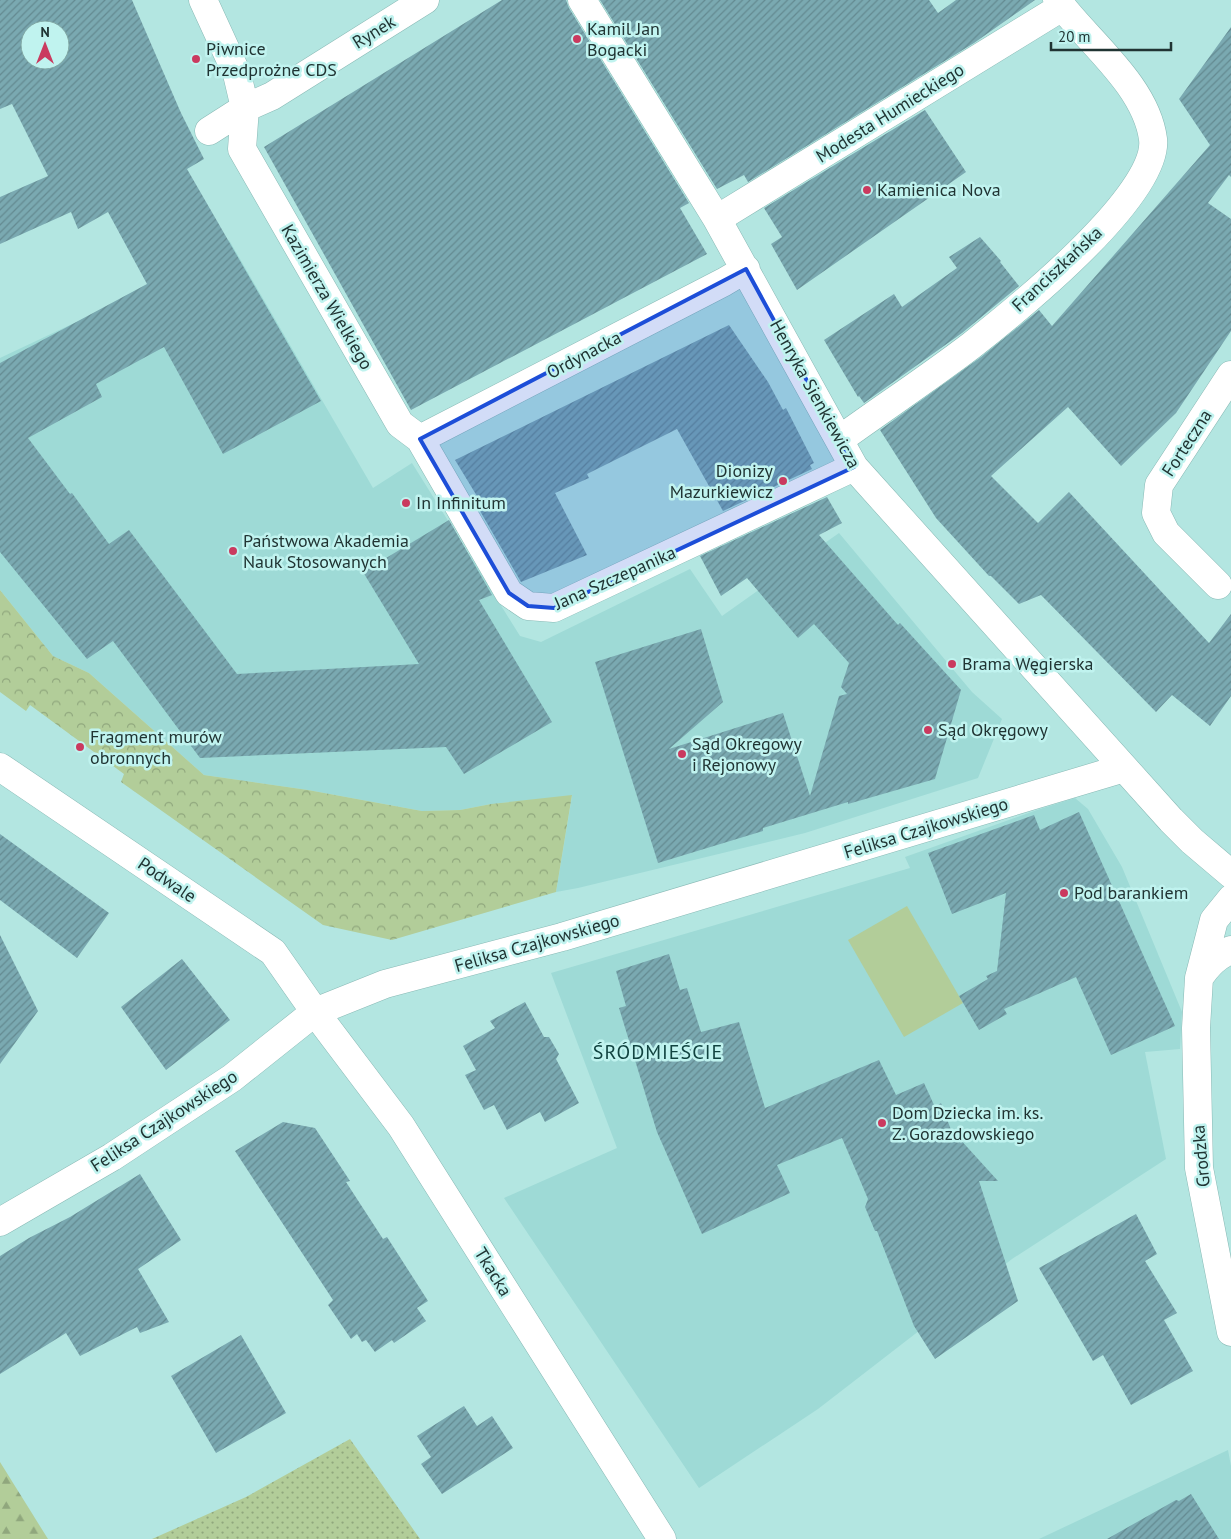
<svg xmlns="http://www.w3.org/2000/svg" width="1231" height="1539" font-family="'PT Sans',sans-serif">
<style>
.built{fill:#9edad6}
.grass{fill:url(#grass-dots)}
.forest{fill:url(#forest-firs)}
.park{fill:url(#park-crowns)}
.pitch{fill:#b2cd99}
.building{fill:url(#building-hatch);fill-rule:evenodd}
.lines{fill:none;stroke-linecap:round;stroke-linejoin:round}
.minor-casing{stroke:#88b9b5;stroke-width:29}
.major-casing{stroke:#88b9b5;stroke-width:29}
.minor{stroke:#fff;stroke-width:28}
.major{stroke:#fff;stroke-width:28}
.marked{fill:#1d4ed8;fill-opacity:0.2;stroke:#1d4ed8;stroke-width:4;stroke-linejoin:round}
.poi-dot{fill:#ca3a5f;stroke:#c0f3ef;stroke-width:2}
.labels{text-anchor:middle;stroke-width:5;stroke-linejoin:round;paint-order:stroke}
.poi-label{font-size:18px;fill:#203433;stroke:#c0f3ef;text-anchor:start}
.street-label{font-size:18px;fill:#203433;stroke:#c0f3ef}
.quarter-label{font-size:20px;letter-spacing:1px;fill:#114340;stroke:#c0f3ef}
</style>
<defs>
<pattern id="grass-dots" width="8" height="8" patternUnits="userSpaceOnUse" patternTransform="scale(1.25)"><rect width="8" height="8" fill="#b2cd99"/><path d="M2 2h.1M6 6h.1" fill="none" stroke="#90a77d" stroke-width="1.8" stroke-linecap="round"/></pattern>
<pattern id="forest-firs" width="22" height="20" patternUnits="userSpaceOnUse" patternTransform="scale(1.25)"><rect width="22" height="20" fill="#b2cd99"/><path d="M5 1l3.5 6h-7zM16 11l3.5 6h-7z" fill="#90a77d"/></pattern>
<pattern id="park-crowns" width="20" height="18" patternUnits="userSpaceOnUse" patternTransform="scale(1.25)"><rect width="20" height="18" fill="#b2cd99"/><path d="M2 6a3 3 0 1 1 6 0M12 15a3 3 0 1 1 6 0" fill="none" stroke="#90a77d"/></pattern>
<pattern id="building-hatch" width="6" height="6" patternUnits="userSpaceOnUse" patternTransform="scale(1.25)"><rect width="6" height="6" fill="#7aa9b1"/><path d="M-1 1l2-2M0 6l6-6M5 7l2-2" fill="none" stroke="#648a91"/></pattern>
</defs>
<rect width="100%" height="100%" fill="#b3e6e1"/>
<path class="built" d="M229,240L373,488L412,463L520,636L541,642L690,569L722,616L839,533L972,692L1002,719L978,778L805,833L578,888L556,892L572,796L491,804L460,810L422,811L308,790L204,775L89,673L53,656L0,590V358L89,316Z
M1075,798L1088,809L1122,867L1182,1012L1180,1049L1145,1052L1166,1159L1012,1259L818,1409L699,1488L504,1198L617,1148L551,973L910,868L905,857L1037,810Z
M1228,1450L1231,1466V1539H1039Z"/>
<path class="grass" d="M350,1439L420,1539H152L246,1497Z"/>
<path class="forest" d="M0,1462L48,1539H0Z"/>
<path class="park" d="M0,590L53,656L89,673L204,775L308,790L422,811L460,810L491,804L572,795L556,892L392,940L323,925L121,782L124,774L30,705L26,711L0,692Z"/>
<path class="pitch" d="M907,906L963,1003L904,1037L848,940Z"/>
<path class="building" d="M0,0H132L181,113L204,159L187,169L321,401L223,454L164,347L96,384L102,397L28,438L70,494L72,493L109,544L129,530L237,674L419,664L363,572L449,520L492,595L479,600L552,722L464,774L446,747L200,758L113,641L87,659L0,552V363L147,284L108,212L78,229L71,212L0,244V197L48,176L12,104L0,109ZM30,30H60V60H30Z
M502,0H566L569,8L689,203L680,208L707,254L411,410L264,147Z
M600,0H929L938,13L956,0H1035L974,43L748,182L744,175L717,189Z
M1231,27V177L1229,175L1208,203L1231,219V331L1176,413L1121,466L1068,407L991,476L1038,523L1069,492L1209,643L1231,614V696L1210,726L1172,695L1156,712L1041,595L1019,604L991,576H989L936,518L880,430L981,357L1039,310L1052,326L1210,145L1179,99Z
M925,110L966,172L797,290L771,244L782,237L764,208Z
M980,237L1001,261L1000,262L1019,286L962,333L864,403L859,396L858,397L824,340L894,294L902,307L957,268L949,257Z
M729,325L768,382L783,410L786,408L814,463L810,465L812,469L723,511L677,429L587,474L589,478L555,493L587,555L521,582L476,504L480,501L455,460Z
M827,497L842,523L819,535L898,625L900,623L961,690L935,779L848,804V802L763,828V831L658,863L595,662L701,629L723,702L669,749L783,713L810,796L839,696L847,694L841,687L849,663L814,624L798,638L747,578L721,596L700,556Z
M1079,812L1175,1026L1111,1055L1076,977L1004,1009L1007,1014L979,1030L959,996L988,979L986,976L997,971L1006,893L952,914L928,853L1034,815L1040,830Z
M0,834L109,913L77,958L0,900Z
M0,935L38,1011L0,1064Z
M669,954L680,990L687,988L701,1032L739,1022L765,1108L879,1060L896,1095L924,1083L935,1107L941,1103L954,1138L958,1137L998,1181H979L1018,1301L935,1359L914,1326L877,1231H875L865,1207L868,1199L842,1138L777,1165L790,1193L702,1234L657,1132L619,1008L626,1006L616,971Z
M182,959L230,1020L166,1070L121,1007Z
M525,1002L544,1037H549L559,1054L556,1059L579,1103L545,1122L540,1112L507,1130L494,1105L484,1110L465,1075L476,1070L463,1046L495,1028L490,1021Z
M283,1122L315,1128L350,1181L346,1182L383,1239L387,1237L428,1301L417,1308L426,1321L394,1343L392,1340L375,1352L366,1340L362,1342L357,1334L351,1339L328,1305L333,1300L235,1151Z
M140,1174L181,1240L138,1269L169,1322L140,1333L137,1327L80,1356L66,1333L0,1374V1256L29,1238L70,1217Z
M1136,1214L1157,1254L1145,1261L1177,1313L1164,1320L1193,1371L1131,1405L1103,1355L1093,1361L1039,1268Z
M241,1335L286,1413L216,1453L171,1376Z
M464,1406L477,1426L492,1416L513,1448L442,1494L421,1464L431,1457L417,1436Z
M1191,1494L1219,1539H1107L1176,1500L1179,1501Z"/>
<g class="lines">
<g class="minor-casing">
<path id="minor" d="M203,0L237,74L245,108L242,149L400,424L420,439L509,593L528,606L554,608L854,467
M582,0L717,219L854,467L1171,820L1192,841L1231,874
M209,131L245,108L272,96L425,0
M717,219L1062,7
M420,439L724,282L746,269
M839,440C883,408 929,378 972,345C1015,311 1160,195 1153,139C1146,85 1087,41 1057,0
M1218,585L1166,533L1156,513L1159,485L1231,375
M1231,899L1214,920L1199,978L1196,1028L1199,1168L1231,1332
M1199,978C1208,965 1216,956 1231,950
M0,1222L112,1157L232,1078L315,1012L385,984L562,937L1124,768"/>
</g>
<g class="major-casing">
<path id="major" d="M0,767L273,952L315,1012L401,1126L662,1539"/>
</g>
<use href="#minor" class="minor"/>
<use href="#major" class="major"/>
</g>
<path class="marked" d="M746,269L854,467L554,608L528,606L509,593L420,439Z"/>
<g class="poi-dot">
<circle cx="577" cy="39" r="5"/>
<circle cx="196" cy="59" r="5"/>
<circle cx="867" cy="190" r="5"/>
<circle cx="783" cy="481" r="5"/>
<circle cx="406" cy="503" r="5"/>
<circle cx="233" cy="551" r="5"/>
<circle cx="952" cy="664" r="5"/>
<circle cx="928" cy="730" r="5"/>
<circle cx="80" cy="747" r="5"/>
<circle cx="682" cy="754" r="5"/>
<circle cx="1064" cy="893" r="5"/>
<circle cx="882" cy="1123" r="5"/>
</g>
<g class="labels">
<g class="poi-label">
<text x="587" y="35">Kamil Jan<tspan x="587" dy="21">Bogacki</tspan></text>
<text x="206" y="55">Piwnice<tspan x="206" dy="21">Przedprożne CDS</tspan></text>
<text x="877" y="196">Kamienica Nova</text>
<text x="773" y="477" text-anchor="end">Dionizy<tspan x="773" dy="21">Mazurkiewicz</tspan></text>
<text x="416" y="509">In Infinitum</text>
<text x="243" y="547">Państwowa Akademia<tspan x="243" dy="21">Nauk Stosowanych</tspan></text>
<text x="962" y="670">Brama Węgierska</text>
<text x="938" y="736">Sąd Okręgowy</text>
<text x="90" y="743">Fragment murów<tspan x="90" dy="21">obronnych</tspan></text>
<text x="692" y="750">Sąd Okregowy<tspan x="692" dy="21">i Rejonowy</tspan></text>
<text x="1074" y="899">Pod barankiem</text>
<text x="892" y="1119">Dom Dziecka im. ks.<tspan x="892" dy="21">Z. Gorazdowskiego</tspan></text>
</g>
<g class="street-label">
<text transform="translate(374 32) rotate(-32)" y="6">Rynek</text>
<text transform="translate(890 113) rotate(-32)" y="6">Modesta Humieckiego</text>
<text transform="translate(1057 269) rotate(-43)" y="6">Franciszkańska</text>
<text transform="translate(327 297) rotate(60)" y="6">Kazimierza Wielkiego</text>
<text transform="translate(584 355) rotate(-28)" y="6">Ordynacka</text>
<text transform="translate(815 394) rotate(61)" y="6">Henryka Sienkiewicza</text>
<text transform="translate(1187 443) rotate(-57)" y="6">Forteczna</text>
<text transform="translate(615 578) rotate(-24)" y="6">Jana Szczepanika</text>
<text transform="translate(926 828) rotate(-17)" y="6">Feliksa Czajkowskiego</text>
<text transform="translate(167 880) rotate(34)" y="6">Podwale</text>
<text transform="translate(537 943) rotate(-16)" y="6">Feliksa Czajkowskiego</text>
<text transform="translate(164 1121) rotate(-33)" y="6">Feliksa Czajkowskiego</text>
<text transform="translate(1201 1156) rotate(-95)" y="6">Grodzka</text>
<text transform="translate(493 1272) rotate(58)" y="6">Tkacka</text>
</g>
<g class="quarter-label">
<text x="658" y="1059">ŚRÓDMIEŚCIE</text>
</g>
</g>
<g transform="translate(45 45)"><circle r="24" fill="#c0f3ef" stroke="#80a7a4"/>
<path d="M0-4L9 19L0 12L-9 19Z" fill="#ca3a5f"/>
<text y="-8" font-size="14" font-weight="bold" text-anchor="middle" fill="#203433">N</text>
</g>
<path d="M1051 42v8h120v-8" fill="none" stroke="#203433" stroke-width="2.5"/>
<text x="1058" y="42" font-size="15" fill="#203433" stroke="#c0f3ef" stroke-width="4" paint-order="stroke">20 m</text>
</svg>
